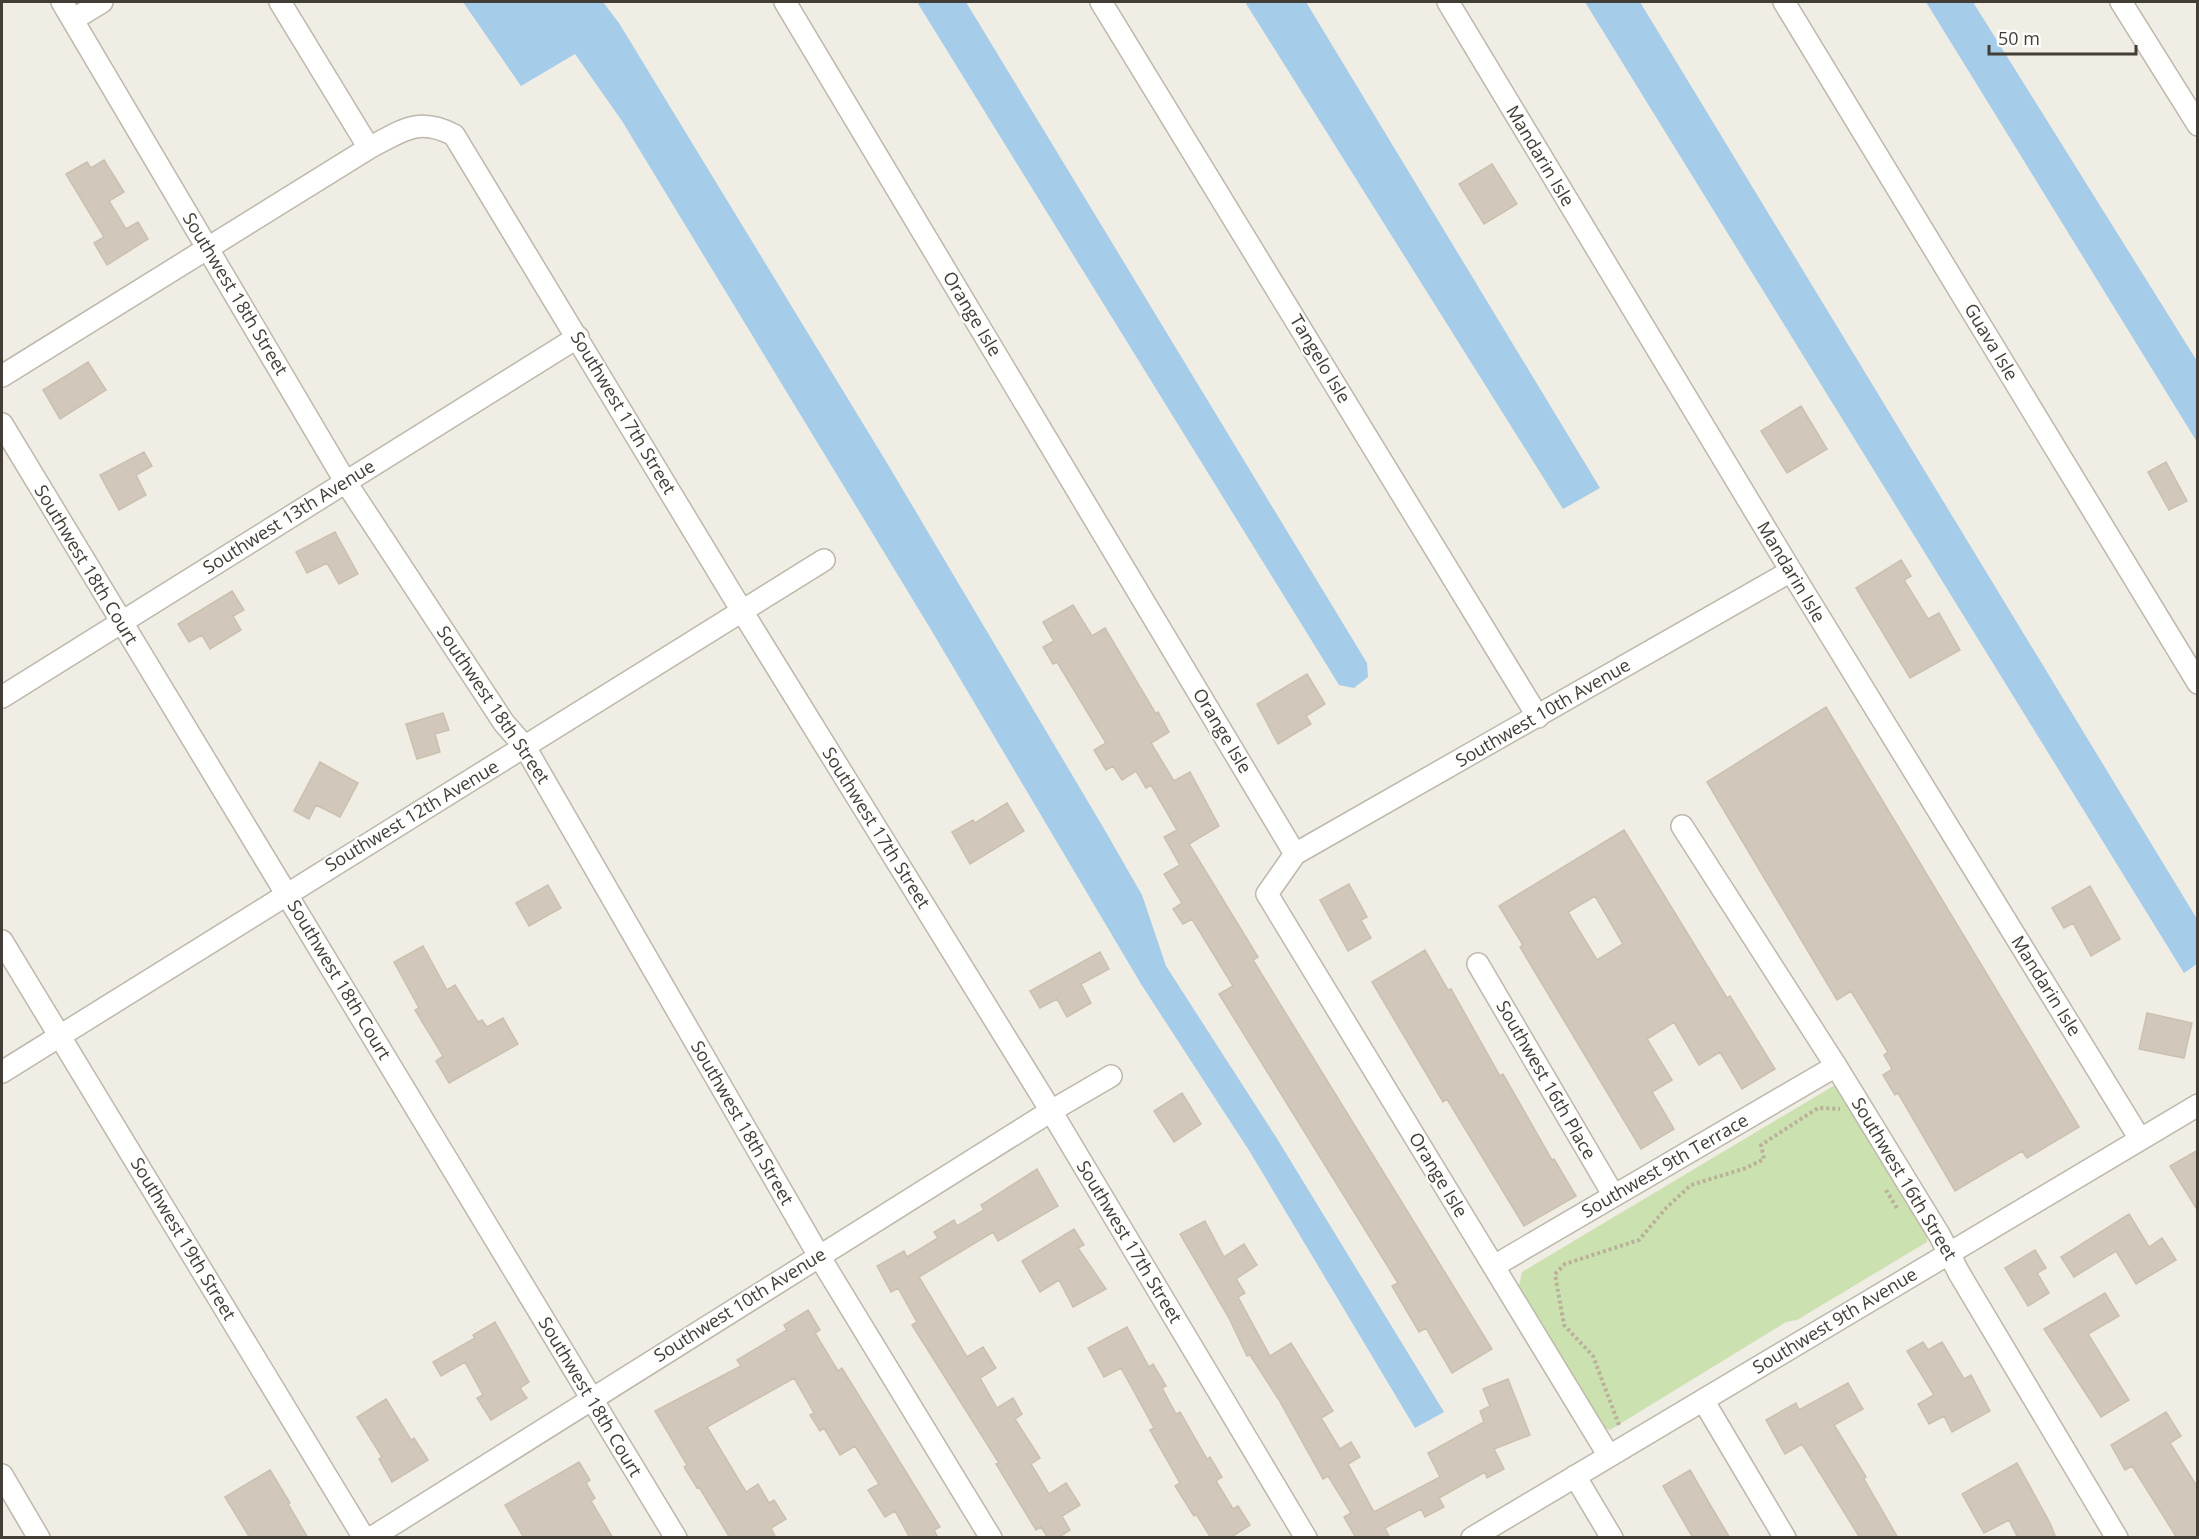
<svg xmlns="http://www.w3.org/2000/svg" width="2199" height="1539" font-family="'Open Sans',sans-serif">
<style>
.green{fill:#cbe1b0}
.water{fill:#a5cde9}
.building{fill:#d1c8bb;stroke:#cbc0af;stroke-width:1.5;fill-rule:evenodd}
.lines{fill:none;stroke-linecap:round;stroke-linejoin:round}
.minor-casing{stroke:#beb7ab;stroke-width:24}
.path{stroke:#bbb09a;stroke-width:4;stroke-dasharray:3 3;stroke-linecap:butt}
.minor{stroke:#fff;stroke-width:21}
.labels{text-anchor:middle;stroke-width:4.5;stroke-linejoin:round;paint-order:stroke}
.street-label{font-size:18px;fill:#423d35;stroke:#fff}
</style>
<rect width="100%" height="100%" fill="#f0ede4"/>
<path class="green" d="M1835,1085L1928,1235L1927,1242L1797,1320L1786,1322L1610,1430L1605,1428L1519,1286L1522,1272Z"/>
<path class="water" d="M463,2H603L619,23L887,463L1103,827L1142,895L1166,966L1276,1137L1444,1412L1415,1428L1250,1152L1141,984L930,628L622,121L575,54L521,86Z
M917,2H966L1367,663L1368,677L1354,688L1339,685Z
M1245,2H1306L1600,488L1563,509Z
M1585,2H1640L2197,919V964L2184,973Z
M1926,2H1973L2197,361V442Z"/>
<path class="building" d="M104,160L124,192L109,201L126,229L138,222L148,239L107,265L94,243L104,237L66,174L87,162L91,168Z
M1492,164L1517,204L1484,224L1459,184Z
M88,362L106,390L60,419L43,390Z
M1801,406L1827,449L1787,473L1761,431Z
M144,452L152,466L136,475L146,495L119,510L100,475Z
M2166,462L2187,501L2169,510L2148,472Z
M335,532L358,574L339,584L327,563L307,573L296,552Z
M1901,560L1911,576L1904,580L1928,619L1939,613L1960,650L1910,678L1856,588Z
M232,591L244,610L233,616L241,630L210,649L202,635L189,642L178,624Z
M1073,605L1092,636L1105,628L1156,714L1158,712L1169,732L1151,743L1174,781L1190,772L1219,826L1189,844L1258,957L1253,960L1492,1349L1452,1373L1426,1328L1419,1332L1392,1286L1398,1283L1219,994L1233,986L1192,919L1183,924L1173,909L1182,903L1164,874L1180,865L1164,837L1177,830L1151,785L1146,788L1136,771L1122,780L1113,766L1106,770L1094,750L1106,743L1057,662L1053,664L1043,647L1054,641L1043,622Z
M1307,674L1325,704L1306,716L1311,724L1278,744L1257,704Z
M1826,707L2079,1127L2027,1158L2022,1151L1955,1191L1898,1093L1895,1095L1883,1075L1892,1069L1884,1055L1888,1052L1851,991L1837,1000L1707,782Z
M443,713L449,730L435,734L440,752L417,759L406,724Z
M320,762L358,783L340,817L316,805L309,819L294,811Z
M1007,803L1024,831L970,864L952,832L973,820L975,823Z
M1624,830L1727,998L1730,996L1775,1069L1742,1089L1720,1052L1699,1065L1674,1022L1647,1039L1672,1080L1652,1092L1674,1129L1641,1149L1520,947L1523,945L1499,906ZM1595,896L1623,944L1597,960L1568,912Z
M1349,884L1367,917L1361,920L1371,938L1348,951L1320,900Z
M548,885L561,908L529,926L516,903Z
M2090,886L2120,939L2091,956L2073,923L2064,928L2052,908Z
M423,946L447,990L455,985L478,1022L482,1020L487,1027L503,1018L518,1044L449,1083L436,1061L443,1056L415,1010L419,1008L394,962Z
M1425,950L1448,990L1451,989L1500,1076L1503,1074L1552,1160L1554,1159L1576,1196L1524,1226L1447,1099L1443,1102L1372,982Z
M1100,952L1109,969L1081,984L1091,1003L1067,1017L1057,999L1040,1008L1030,991Z
M2147,1013L2192,1023L2184,1058L2139,1049Z
M1182,1093L1201,1124L1174,1142L1154,1111Z
M2198,1150V1211L2170,1166Z
M1037,1169L1058,1206L998,1241L993,1232L919,1277L967,1357L983,1347L996,1368L980,1378L997,1408L1013,1398L1022,1414L1015,1419L1040,1458L1031,1464L1049,1494L1066,1483L1080,1505L1062,1516L1070,1530L1058,1538H1048L1041,1527L1036,1530L996,1464L999,1463L912,1325L917,1322L898,1288L891,1292L877,1266L904,1251L907,1257L938,1238L934,1232L954,1220L957,1226L984,1210L981,1205Z
M2129,1214L2149,1247L2162,1238L2176,1260L2136,1284L2116,1251L2074,1277L2061,1257Z
M1205,1221L1224,1257L1244,1244L1257,1265L1236,1279L1245,1293L1238,1297L1270,1356L1291,1343L1333,1411L1321,1418L1340,1449L1351,1442L1360,1457L1348,1464L1374,1512L1440,1477L1428,1453L1484,1422L1480,1411L1490,1406L1483,1389L1508,1379L1530,1435L1494,1449L1504,1469L1487,1478L1485,1472L1439,1498L1444,1507L1425,1517L1421,1509L1385,1528L1390,1538H1356L1344,1517L1351,1513L1328,1476L1323,1479L1279,1400L1250,1355L1247,1356L1229,1318L1180,1234Z
M1074,1229L1084,1245L1078,1248L1106,1289L1073,1307L1059,1280L1040,1292L1022,1261Z
M2035,1250L2046,1268L2037,1273L2049,1293L2028,1306L2005,1268Z
M2105,1293L2119,1316L2088,1334L2129,1400L2101,1417L2044,1329Z
M808,1310L820,1330L815,1333L838,1371L842,1368L940,1527L934,1530L938,1538H910L895,1511L885,1517L868,1490L879,1484L855,1446L840,1455L824,1428L820,1431L810,1415L814,1413L794,1378L707,1427L746,1492L758,1484L769,1503L774,1500L786,1519L771,1528L776,1538H730L699,1487L697,1488L684,1467L687,1465L655,1411L741,1366L737,1360L787,1330L784,1325Z
M495,1322L529,1382L520,1388L527,1398L491,1420L477,1398L483,1395L465,1362L441,1376L433,1362L475,1338L473,1335Z
M1127,1327L1149,1367L1153,1364L1166,1386L1162,1388L1176,1414L1180,1412L1207,1459L1210,1457L1222,1477L1216,1481L1233,1509L1238,1506L1250,1525L1230,1538H1211L1196,1514L1194,1516L1175,1486L1180,1483L1150,1430L1154,1428L1121,1368L1104,1377L1088,1348Z
M1923,1342L1928,1350L1942,1342L1964,1379L1971,1375L1990,1411L1952,1432L1944,1416L1929,1424L1918,1404L1934,1395L1907,1351Z
M1848,1383L1863,1409L1834,1425L1866,1477L1864,1479L1898,1538H1860L1802,1444L1785,1454L1766,1420L1796,1403L1799,1410Z
M386,1399L411,1440L414,1438L428,1460L392,1482L379,1459L382,1457L357,1417Z
M2166,1412L2181,1436L2170,1443L2198,1488V1538H2177L2132,1466L2125,1470L2111,1445Z
M579,1462L590,1480L586,1483L595,1498L591,1501L613,1538H524L505,1505Z
M2017,1463L2050,1523L2056,1538H2018L2009,1520L1984,1533L1962,1494Z
M270,1470L290,1503L288,1504L308,1538H250L225,1497Z
M1690,1470L1712,1508L1730,1538H1693L1663,1486Z"/>
<g class="lines">
<g class="minor-casing">
<path id="minor" d="M62,2L345,481L504,723L525,747L819,1256L991,1538
M280,2L369,148
M785,2L1295,854L1267,894L1609,1456
M1101,2L1538,717
M1448,2L1791,571L2140,1139
M1784,2L2198,683
M2121,2L2198,125
M74,19L102,2
M2,376L369,148C402,131 418,116 454,135L742,611L1051,1111L1306,1538
M2,424L676,1538
M2,697L578,337
M1682,826L1836,1066L1940,1236L1959,1273L2117,1538
M1295,854L1791,571
M2,941L364,1538
M1478,964L1614,1196
M2,1072L824,560
M1494,1266L1836,1066
M1703,1400L1785,1538
M2,1475L39,1538
M1575,1476L1612,1538
M371,1538L1051,1111L1111,1076
M1472,1538L2198,1105"/>
</g>
<path class="path" d="M1886,1190L1898,1210
M1619,1425L1593,1356L1564,1325L1555,1274L1565,1264L1639,1240L1666,1208L1691,1185L1746,1168L1764,1159L1761,1145L1818,1108L1840,1109"/>
<use href="#minor" class="minor"/>
</g>
<g class="labels">
<g class="street-label">
<text transform="translate(1540 156) rotate(59)" y="6">Mandarin Isle</text>
<text transform="translate(235 294) rotate(59)" y="6">Southwest 18th Street</text>
<text transform="translate(972 314) rotate(59)" y="6">Orange Isle</text>
<text transform="translate(1991 342) rotate(59)" y="6">Guava Isle</text>
<text transform="translate(1320 359) rotate(59)" y="6">Tangelo Isle</text>
<text transform="translate(623 413) rotate(59)" y="6">Southwest 17th Street</text>
<text transform="translate(289 517) rotate(-32)" y="6">Southwest 13th Avenue</text>
<text transform="translate(86 565) rotate(59)" y="6">Southwest 18th Court</text>
<text transform="translate(1791 572) rotate(59)" y="6">Mandarin Isle</text>
<text transform="translate(493 705) rotate(56)" y="6">Southwest 18th Street</text>
<text transform="translate(1543 713) rotate(-30)" y="6">Southwest 10th Avenue</text>
<text transform="translate(1222 731) rotate(59)" y="6">Orange Isle</text>
<text transform="translate(412 816) rotate(-31)" y="6">Southwest 12th Avenue</text>
<text transform="translate(876 828) rotate(58)" y="6">Southwest 17th Street</text>
<text transform="translate(339 980) rotate(59)" y="6">Southwest 18th Court</text>
<text transform="translate(2046 986) rotate(58)" y="6">Mandarin Isle</text>
<text transform="translate(1546 1080) rotate(60)" y="6">Southwest 16th Place</text>
<text transform="translate(742 1123) rotate(60)" y="6">Southwest 18th Street</text>
<text transform="translate(1665 1166) rotate(-30)" y="6">Southwest 9th Terrace</text>
<text transform="translate(1438 1175) rotate(59)" y="6">Orange Isle</text>
<text transform="translate(1904 1179) rotate(59)" y="6">Southwest 16th Street</text>
<text transform="translate(183 1239) rotate(59)" y="6">Southwest 19th Street</text>
<text transform="translate(1129 1242) rotate(59)" y="6">Southwest 17th Street</text>
<text transform="translate(740 1305) rotate(-32)" y="6">Southwest 10th Avenue</text>
<text transform="translate(1835 1321) rotate(-31)" y="6">Southwest 9th Avenue</text>
<text transform="translate(590 1397) rotate(59)" y="6">Southwest 18th Court</text>
</g>
</g>
<rect width="2199" height="1539" fill="none" stroke="#423d35" stroke-width="6"/>
<path d="M1989 45v9h147v-9" fill="none" stroke="#423d35" stroke-width="3"/>
<text x="1998" y="45" font-size="18" fill="#423d35" stroke="#ffffff" stroke-width="4.5" paint-order="stroke">50 m</text>
</svg>
